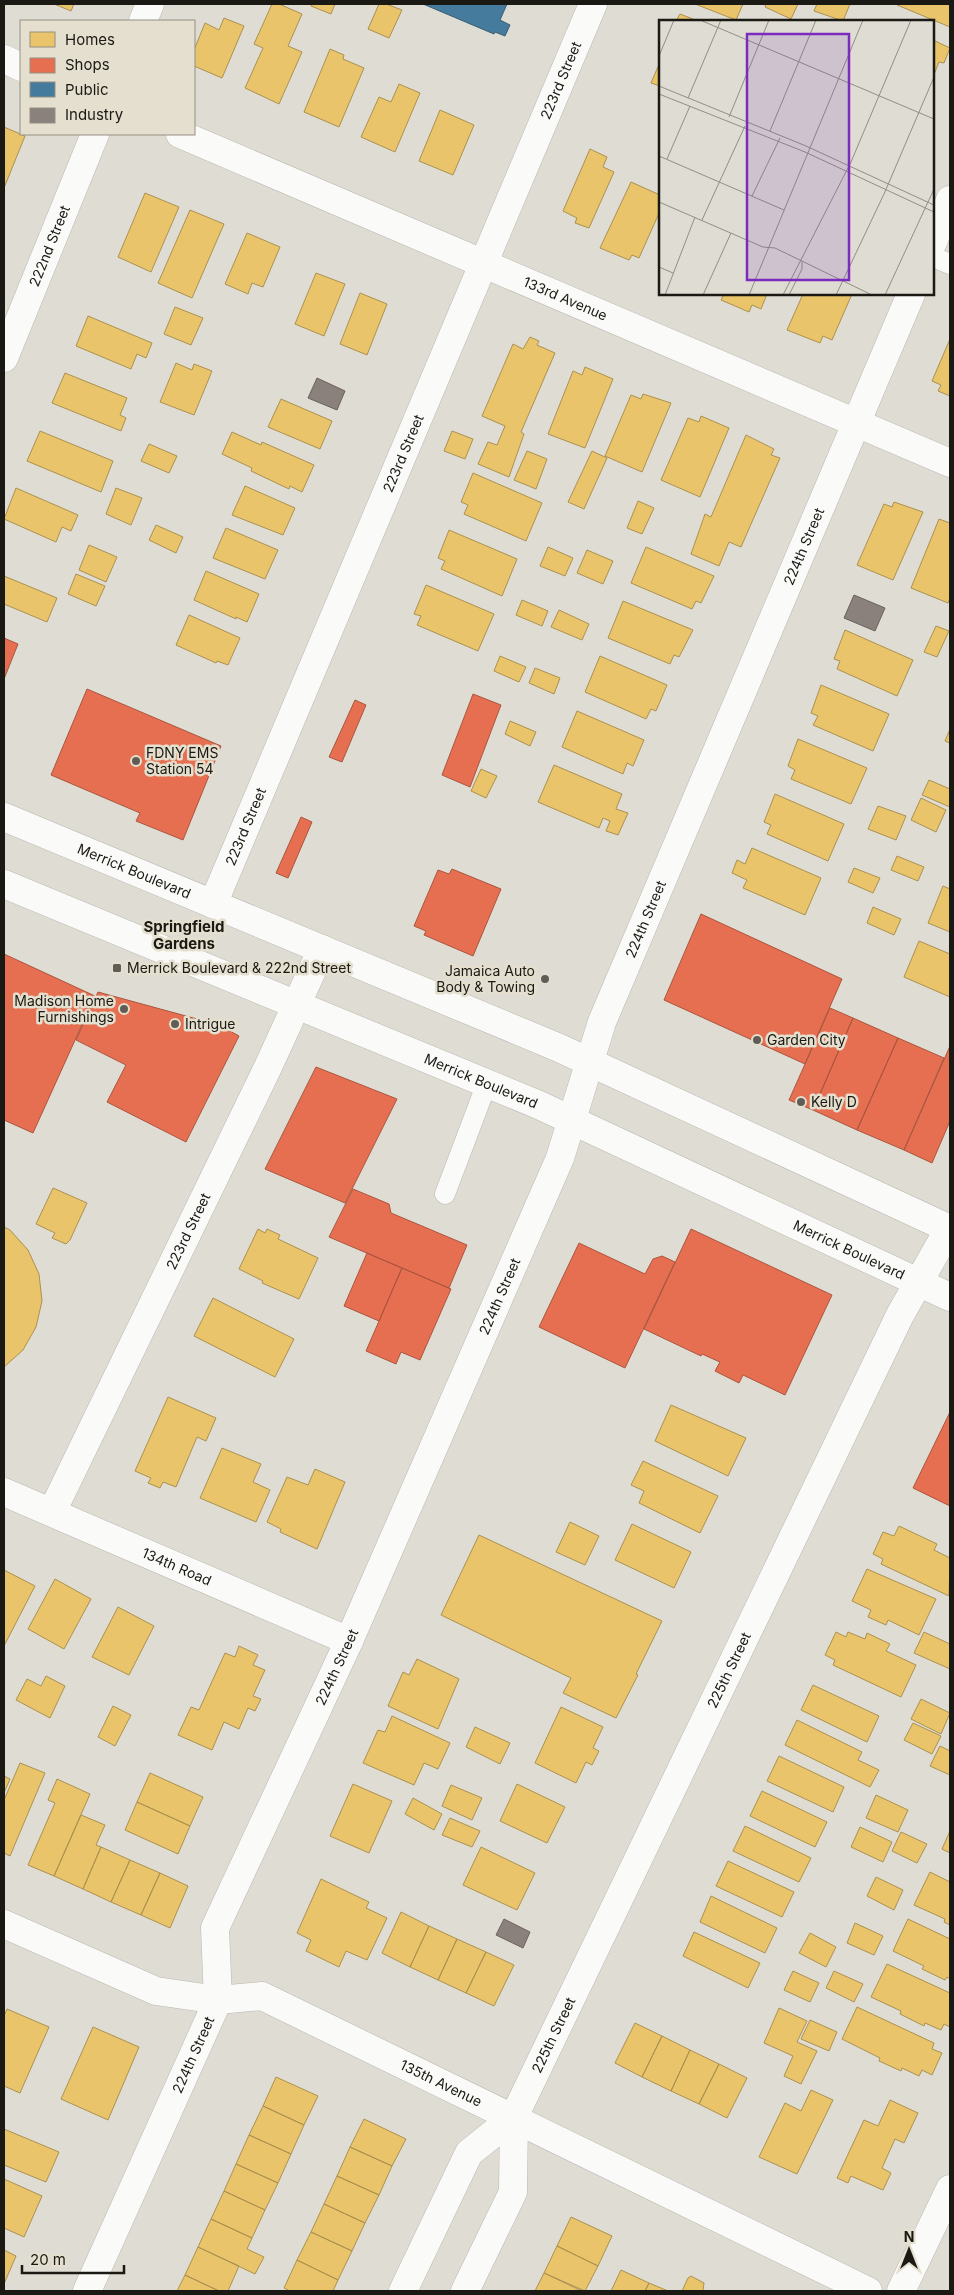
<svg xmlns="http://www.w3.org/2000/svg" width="954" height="2295" font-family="Inter,sans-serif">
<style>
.homes{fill:#e9c46a;stroke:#ab9150}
.shops{fill:#e76f51;stroke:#aa553e}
.public{fill:#457b9d;stroke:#385e74}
.industry{fill:#8a817c;stroke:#69625c}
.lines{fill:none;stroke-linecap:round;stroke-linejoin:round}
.service-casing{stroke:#bab8b1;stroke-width:21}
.minor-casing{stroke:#bab8b1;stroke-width:29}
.primary-casing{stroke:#bab8b1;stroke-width:29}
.service{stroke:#fafaf8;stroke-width:20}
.minor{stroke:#fafaf8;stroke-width:28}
.primary{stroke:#fafaf8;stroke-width:28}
.poi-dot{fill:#605d56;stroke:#e4dfce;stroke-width:2}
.labels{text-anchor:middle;stroke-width:5;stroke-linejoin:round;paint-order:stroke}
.street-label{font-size:14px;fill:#1b1913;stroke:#e4dfce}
.poi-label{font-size:14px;fill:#1b1913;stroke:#e4dfce;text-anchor:start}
.neighbourhood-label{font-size:15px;font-weight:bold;fill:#1b1913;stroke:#e4dfce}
.inset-road{fill:none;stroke:#918e86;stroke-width:1}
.view{fill:#7b2cbf;fill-opacity:0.15;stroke:#7b2cbf;stroke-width:2.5}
.inset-edge{fill:none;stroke:#1b1913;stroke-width:2.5}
</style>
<rect width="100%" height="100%" fill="#dfdcd3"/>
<path class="homes" d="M54,4H74L71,11Z
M272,4H279L302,14L288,46L302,52L279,104L245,88L263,48L254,44Z
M312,4H335L331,14L311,6Z
M379,4H386L402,10L389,38L368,29Z
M695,4H743L736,20Z
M766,4H798L791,19L765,7Z
M817,4H850L843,21L814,11Z
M898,4H950V27L897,5Z
M680,14L698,21H676Z
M224,18L244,26L222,78L194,66V50L205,23L219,30Z
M933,40L950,48L944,63L939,62L933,77Z
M330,49L344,55L343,59L364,68L339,127L304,112Z
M660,62V86L651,83Z
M399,84L420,93L395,152L361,137L379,97L391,102Z
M440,110L474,125L453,175L419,161Z
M4,127L25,136L4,188Z
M590,149L607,157L603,167L614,172L589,228L575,223L577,218L563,211Z
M631,182L660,195V211L639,258L632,255L629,260L600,248Z
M145,193L179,207L151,272L118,257Z
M190,210L224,224L192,298L158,283Z
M247,233L280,247L263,287L252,283L248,294L225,284Z
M316,273L345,284L324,336L295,324Z
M360,293L387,304L367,355L340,344Z
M724,294H767L761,309L752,305L749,312L721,300Z
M803,294H852L832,340L823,336L820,343L787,330Z
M175,307L203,318L191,345L164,334Z
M88,316L152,343L146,358L137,354L131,369L76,346Z
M530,337L539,341L537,345L555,353L521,432L524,434L509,477L478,464L488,442L497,445L505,426L482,416L513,344L523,349Z
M950,339V396L938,391L941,385L932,381Z
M176,363L192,370L194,364L212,371L194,415L160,402Z
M585,367L613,379L585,448L548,434L573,371L582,375Z
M65,373L127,398L120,415L126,418L121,431L52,403Z
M643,394L671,403L642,472L605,456L631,395L641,399Z
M281,399L332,421L320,449L268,427Z
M701,416L729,428L700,497L661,480L688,418L699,422Z
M40,431L113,461L101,492L27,461Z
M452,431L473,439L465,459L444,451Z
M232,432L261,445L262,442L314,465L302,492L290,486L289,489L251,471L252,468L222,454Z
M746,435L774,449L771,455L780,458L741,547L729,542L719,566L691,554L705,514L711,517Z
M149,444L177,456L169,473L141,461Z
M527,451L547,459L536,489L514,480Z
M592,451L607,458L584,509L568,502Z
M473,473L542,503L526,541L464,514L468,505L461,502Z
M245,486L295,508L283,535L232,515Z
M16,488L78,515L71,531L62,527L56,542L4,519Z
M116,488L142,498L131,525L106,514Z
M638,501L654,508L642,534L627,528Z
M894,502L923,512L893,580L857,565L884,504L892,507Z
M939,519L950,523V598L948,603L911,588Z
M156,525L183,537L176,553L149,540Z
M226,528L278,550L265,579L213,558Z
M449,530L517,559L502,596L441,569L445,561L438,558Z
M89,545L117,557L106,582L79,570Z
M548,547L573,558L565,576L540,566Z
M646,547L714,576L701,603L696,601L692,609L631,583Z
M587,550L613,561L603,584L577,573Z
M206,571L259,594L247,622L236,617V619L194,600Z
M76,574L105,586L96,606L68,594Z
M4,576L57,598L47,622L4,604Z
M426,585L494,614L478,651L417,625L421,616L414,614Z
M522,600L548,611L542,626L516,615Z
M623,601L693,630L679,657L674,655L670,664L608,638Z
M559,610L589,624L582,640L551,627Z
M189,615L240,638L228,665L217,661L216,663L176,645Z
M936,626L949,631L937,657L924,652Z
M845,630L913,660L897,696L837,669L840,661L834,659Z
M500,656L526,667L519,682L494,671Z
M600,656L667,685L656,711L651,709L646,719L585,692Z
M535,668L560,678L554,694L529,683Z
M821,685L889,714L873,751L813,725L818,716L811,713Z
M577,711L644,740L633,766L627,763L623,774L562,747Z
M510,721L536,732L530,746L505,734Z
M950,729V743L945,741Z
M798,739L867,768L851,804L791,779L795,770L788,766Z
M554,765L622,794L616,809L628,813L618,835L606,831L610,821L603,818L599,828L538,802Z
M481,769L497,776L486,798L471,791Z
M929,780L950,789V807L922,795Z
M775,794L844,824L828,861L767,834L771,825L764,822Z
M921,798L946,810L936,832L911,820Z
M878,806L906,816L896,840L868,829Z
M752,848L821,878L805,915L743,888L747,880L732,873L737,860L745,864Z
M897,856L924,867L918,881L891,870Z
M854,868L880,878L873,893L848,882Z
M943,886L950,889V932L928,923Z
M873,907L901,919L894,935L867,923Z
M919,941L950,954V997L904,977Z
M53,1188L87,1203L70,1240L66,1244L52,1238L55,1233L36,1224Z
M4,1227L10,1230L28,1250L39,1274L42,1301L36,1327L23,1350L4,1367Z
M258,1229L265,1233L267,1229L280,1235L278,1239L318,1258L299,1299L262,1283L263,1281L239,1269Z
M213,1298L294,1339L275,1377L194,1336Z
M168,1397L216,1418L206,1441L197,1437L176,1487L163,1482L160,1488L148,1483L151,1478L135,1471Z
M671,1405L746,1438L728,1476L655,1441Z
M222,1448L261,1464L253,1482L270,1490L256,1522L200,1498Z
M643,1461L718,1496L700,1533L639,1503L644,1491L631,1485Z
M315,1469L345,1482L317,1549L280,1532L281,1529L267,1522L287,1477L308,1485Z
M570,1522L599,1536L585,1565L556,1552Z
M632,1524L691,1552L674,1588L615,1560Z
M899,1526L937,1544L934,1550L950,1558L949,1596L881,1564L883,1559L873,1554L883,1532L894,1536Z
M479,1535L662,1621L636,1674L638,1675L616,1718L563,1693L571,1678L441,1615Z
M867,1569L936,1599L919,1635L888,1620L886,1625L868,1617L871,1610L852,1601Z
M4,1570L35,1586L4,1646Z
M55,1579L91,1599L64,1649L28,1629Z
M118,1607L154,1626L129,1675L92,1657Z
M836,1632L846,1637L848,1632L865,1639L867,1633L890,1644L886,1651L916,1665L901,1697L833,1665L835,1660L825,1655Z
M924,1632L950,1644V1669L914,1653Z
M239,1646L258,1655L253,1665L265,1670L253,1696L261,1699L255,1711L248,1708L239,1729L224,1722L212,1750L178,1735L191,1707L199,1710L225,1653L235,1657Z
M417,1659L459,1679L438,1729L388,1706L403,1672L409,1675Z
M46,1676L65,1686L50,1718L16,1700L27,1679L41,1686Z
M813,1685L879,1716L867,1742L801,1710Z
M921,1699L950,1713L941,1734L911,1719Z
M113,1706L131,1715L115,1746L98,1737Z
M561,1707L603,1727L593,1748L599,1751L592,1765L586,1762L576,1783L535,1763Z
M392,1716L450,1743L438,1769L424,1763L414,1785L363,1763L378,1730L385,1732Z
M797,1720L862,1752L858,1760L879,1770L870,1787L785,1745Z
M913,1723L941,1736L932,1754L904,1740Z
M475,1727L510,1743L500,1764L466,1747Z
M940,1746L950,1751V1775L930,1766Z
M779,1756L844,1787L833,1812L767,1781Z
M20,1763L45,1773L10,1856L4,1853V1800Z
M150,1773L203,1797L190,1826L137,1802Z
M4,1776L10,1779L4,1793Z
M57,1779L90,1794L54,1876L28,1865L55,1803L48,1800Z
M353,1784L392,1801L369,1853L330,1836Z
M517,1784L565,1807L547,1843L500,1821Z
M451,1785L482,1798L472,1820L442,1806Z
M762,1791L827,1822L815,1847L750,1816Z
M876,1795L908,1810L898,1832L866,1818Z
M413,1798L442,1814L434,1830L405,1814Z
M137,1802L190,1826L178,1854L125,1830Z
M81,1815L105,1825L96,1845L101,1847L83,1889L54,1876Z
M450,1818L480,1831L472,1847L442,1835Z
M745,1826L811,1858L799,1882L733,1851Z
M860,1827L892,1842L883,1862L851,1847Z
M950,1831V1853L942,1849Z
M901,1832L927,1844L917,1863L892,1851Z
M101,1847L130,1860L111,1902L83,1889Z
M481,1847L535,1873L517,1910L463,1885Z
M130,1860L160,1873L141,1915L111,1902Z
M728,1861L794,1892L782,1917L716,1886Z
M930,1872L950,1882V1925L944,1922L945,1919L914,1905Z
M160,1873L188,1886L170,1928L141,1915Z
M876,1877L903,1890L894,1910L867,1896Z
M321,1879L369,1902L366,1908L387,1918L367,1960L346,1951L339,1967L306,1951L311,1940L297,1933Z
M711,1896L777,1928L765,1953L700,1922Z
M401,1912L429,1926L410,1967L382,1953Z
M908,1919L950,1939V1979L947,1977L945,1980L922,1969L924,1966L893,1951Z
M855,1923L883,1936L874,1955L847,1943Z
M429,1926L457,1939L438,1980L410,1967Z
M694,1932L760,1963L748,1988L683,1956Z
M810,1933L836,1947L826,1967L799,1953Z
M457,1939L486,1952L466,1993L438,1980Z
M486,1952L514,1965L494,2006L466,1993Z
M887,1964L950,1993V2027L944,2024L941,2030L925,2023L924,2026L900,2014L901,2011L871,1997Z
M793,1971L819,1983L810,2002L784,1990Z
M834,1971L863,1984L854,2002L826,1988Z
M857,2007L934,2043L932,2049L942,2053L932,2075L922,2070L919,2076L902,2068L901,2071L879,2061L880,2058L842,2039Z
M779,2008L807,2021L797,2042L817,2051L801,2084L784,2076L793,2056L764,2043Z
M7,2009L49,2027L20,2093L4,2086V2016Z
M810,2020L837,2032L829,2051L801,2039Z
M635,2023L662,2036L642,2077L615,2063Z
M93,2027L139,2047L108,2120L61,2099Z
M662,2036L690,2050L671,2091L642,2077Z
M690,2050L719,2064L699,2104L671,2091Z
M719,2064L747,2078L727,2118L699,2104Z
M276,2077L318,2096L304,2125L263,2106Z
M811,2090L833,2100L797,2174L759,2157L785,2103L801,2111Z
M890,2100L918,2113L904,2143L895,2139L882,2168L891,2173L883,2190L851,2176L848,2183L837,2178L864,2120L878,2126Z
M263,2106L304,2125L291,2154L249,2135Z
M364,2119L406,2139L392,2166L350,2147Z
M4,2129L59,2152L46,2182L4,2165Z
M249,2135L291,2154L278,2183L236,2164Z
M350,2147L392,2166L379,2195L337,2176Z
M236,2164L278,2183L265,2210L224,2191Z
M337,2176L379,2195L365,2223L324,2204Z
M4,2179L42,2196L24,2237L4,2228Z
M224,2191L265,2210L252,2238L211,2219Z
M324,2204L365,2223L352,2251L311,2232Z
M571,2217L612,2236L598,2266L557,2246Z
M211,2219L252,2238L247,2249L264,2257L255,2274L198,2247Z
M311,2232L352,2251L338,2280L297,2260Z
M557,2246L598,2266L585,2291L544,2273Z
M198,2247L239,2266L228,2291H219L185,2275Z
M4,2250L16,2256L4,2284Z
M297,2260L338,2280L333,2291H290L284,2288Z
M621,2270L649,2283L645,2291H611Z
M544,2273L582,2291H535Z
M185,2275L219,2291H177Z
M691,2276L704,2283L703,2291H682L688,2278Z
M649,2283L668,2291H645Z"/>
<path class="shops" d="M4,638L18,644L4,679Z
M87,689L221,746L183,840L136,821L140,813L51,775Z
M473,694L501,705L470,787L442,775Z
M355,700L366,705L342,762L329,757Z
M301,817L312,822L288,878L276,873Z
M452,869L501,889L473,956L424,935L426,931L414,926L438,870L449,874Z
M701,914L842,979L805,1064L664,1000Z
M4,954L95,996L33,1133L4,1120Z
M98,992L219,1025L239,1036L186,1142L107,1102L126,1065L76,1040Z
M830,1008L853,1018L813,1110L789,1100Z
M853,1018L898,1038L857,1130L813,1110Z
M898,1038L944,1058L904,1150L857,1130Z
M950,1046V1121L932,1163L904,1150Z
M316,1067L397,1099L345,1203L265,1169Z
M353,1189L389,1204L391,1213L467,1245L449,1288L329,1237Z
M691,1229L832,1295L785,1395L743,1375L739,1383L715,1371L720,1362L702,1354L701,1356L644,1329Z
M579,1243L645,1274L653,1259L662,1256L675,1262L625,1368L539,1327Z
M367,1253L402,1268L379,1321L344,1306Z
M402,1268L451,1289L420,1360L401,1352L396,1364L366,1351Z
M950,1412V1506L913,1488Z"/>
<path class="public" d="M423,4H507L500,20L510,25L505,36L495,32L494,34Z"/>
<path class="industry" d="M317,378L345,391L337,410L308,398Z
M854,595L885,608L875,631L844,618Z
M504,1919L530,1932L523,1948L496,1935Z"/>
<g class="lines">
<g class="service-casing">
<path id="service" d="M933,257L950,264
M445,1194L487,1083"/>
</g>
<g class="minor-casing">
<g id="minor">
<path d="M143,21L150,4"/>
<path d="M4,59L21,67"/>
<path id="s1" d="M180,134L950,463"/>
<path d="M933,242L950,200"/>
<path id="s2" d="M4,358L95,134"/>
<path id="s3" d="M213,904L593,4"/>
<path id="s4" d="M4,1492L349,1641"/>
<path id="s5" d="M52,1512L268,1067L322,949"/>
<path id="s6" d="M4,1924L156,1991L218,2000L262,1996L868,2291"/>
<path id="s7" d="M87,2291L218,2000L215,1928L349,1641L560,1158L602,1022L911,294"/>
<path d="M403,2291L469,2153L514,2117"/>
<path id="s8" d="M465,2291L513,2192L514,2117L900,1315L950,1227"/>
<path d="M901,2291L950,2189"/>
</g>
</g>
<g class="primary-casing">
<g id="primary">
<path id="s9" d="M4,817L557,1047L950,1229"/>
<path id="s10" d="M4,884L539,1105L950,1297"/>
</g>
</g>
<use href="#service" class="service"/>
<use href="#minor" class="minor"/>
<use href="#primary" class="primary"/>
</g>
<g class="poi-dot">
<circle cx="136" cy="761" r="5"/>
<rect x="112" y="963" width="10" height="10" rx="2.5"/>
<circle cx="545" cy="979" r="5"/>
<circle cx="124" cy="1009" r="5"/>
<circle cx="175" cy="1024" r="5"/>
<circle cx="757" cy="1040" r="5"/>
<circle cx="801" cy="1102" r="5"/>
</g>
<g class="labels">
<g class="street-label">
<text dy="5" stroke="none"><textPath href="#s3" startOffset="894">223rd Street</textPath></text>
<text dy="5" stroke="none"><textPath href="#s2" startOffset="121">222nd Street</textPath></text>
<text dy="5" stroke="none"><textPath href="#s1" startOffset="419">133rd Avenue</textPath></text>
<text dy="5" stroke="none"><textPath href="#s3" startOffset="489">223rd Street</textPath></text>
<text dy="5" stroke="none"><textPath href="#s7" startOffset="1894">224th Street</textPath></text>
<text dy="5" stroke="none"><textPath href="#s3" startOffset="84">223rd Street</textPath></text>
<text dy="5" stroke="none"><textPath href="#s9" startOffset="141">Merrick Boulevard</textPath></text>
<text dy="5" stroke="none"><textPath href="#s7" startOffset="1489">224th Street</textPath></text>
<text dy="5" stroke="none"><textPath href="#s10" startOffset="516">Merrick Boulevard</textPath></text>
<text dy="5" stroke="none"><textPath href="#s5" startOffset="312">223rd Street</textPath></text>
<text dy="5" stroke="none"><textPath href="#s10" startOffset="921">Merrick Boulevard</textPath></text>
<text dy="5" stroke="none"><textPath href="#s7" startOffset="1084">224th Street</textPath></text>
<text dy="5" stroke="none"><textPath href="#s4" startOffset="188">134th Road</textPath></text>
<text dy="5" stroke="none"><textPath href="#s7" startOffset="679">224th Street</textPath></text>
<text dy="5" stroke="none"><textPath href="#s8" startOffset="681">225th Street</textPath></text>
<text dy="5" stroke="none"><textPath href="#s8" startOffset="276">225th Street</textPath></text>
<text dy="5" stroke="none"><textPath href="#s7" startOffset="259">224th Street</textPath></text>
<text dy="5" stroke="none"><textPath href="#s6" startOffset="472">135th Avenue</textPath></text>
</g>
<g class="poi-label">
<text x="146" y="758">FDNY EMS<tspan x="146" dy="16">Station 54</tspan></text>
<text x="127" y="973">Merrick Boulevard &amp; 222nd Street</text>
<text x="535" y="976" text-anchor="end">Jamaica Auto<tspan x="535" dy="16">Body &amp; Towing</tspan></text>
<text x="114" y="1006" text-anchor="end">Madison Home<tspan x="114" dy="16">Furnishings</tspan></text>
<text x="185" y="1029">Intrigue</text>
<text x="767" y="1045">Garden City</text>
<text x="811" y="1107">Kelly D</text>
</g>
<g class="neighbourhood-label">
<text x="184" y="932">Springfield<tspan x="184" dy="17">Gardens</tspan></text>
</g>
</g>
<g transform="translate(659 20)">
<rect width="275" height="275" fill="#dfdcd3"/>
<path class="inset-road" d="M41,0L275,99M0,36L15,0M0,66L147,126L275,185M0,74L146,132L275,192M29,78L62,0M70,97L110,0M111,111L157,0M0,136L125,190M8,139L31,86M93,176L121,118M0,182L104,227L116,228L213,275M43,200L86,106M0,247L14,253M6,275L36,197M44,275L72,213M90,275L204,0M124,275L192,142L252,0M130,275L143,249V241M177,275L225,174L275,57M226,275L275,169"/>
<path class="view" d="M88,14H190V260H88Z"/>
<rect width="275" height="275" class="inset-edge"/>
</g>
<rect width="954" height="2295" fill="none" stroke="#1b1913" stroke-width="10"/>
<rect x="20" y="20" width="175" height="115" fill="#e4dfce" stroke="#949083"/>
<rect x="30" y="32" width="25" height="15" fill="#e9c46a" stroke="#949083"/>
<text x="65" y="45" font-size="15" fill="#1b1913">Homes</text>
<rect x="30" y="58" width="25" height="15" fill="#e76f51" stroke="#949083"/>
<text x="65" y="70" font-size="15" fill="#1b1913">Shops</text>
<rect x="30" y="82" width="25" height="15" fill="#457b9d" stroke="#949083"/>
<text x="65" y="95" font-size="15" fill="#1b1913">Public</text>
<rect x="30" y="108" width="25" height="15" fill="#8a817c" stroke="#949083"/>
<text x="65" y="120" font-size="15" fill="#1b1913">Industry</text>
<g transform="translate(909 2250)" stroke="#e4dfce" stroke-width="4" paint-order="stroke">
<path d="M0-4L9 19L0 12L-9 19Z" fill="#1b1913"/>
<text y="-8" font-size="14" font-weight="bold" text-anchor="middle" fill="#1b1913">N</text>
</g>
<path d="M22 2265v8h102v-8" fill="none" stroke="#1b1913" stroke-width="2.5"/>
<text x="30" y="2265" font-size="15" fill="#1b1913" stroke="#e4dfce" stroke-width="4" paint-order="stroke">20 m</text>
</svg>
